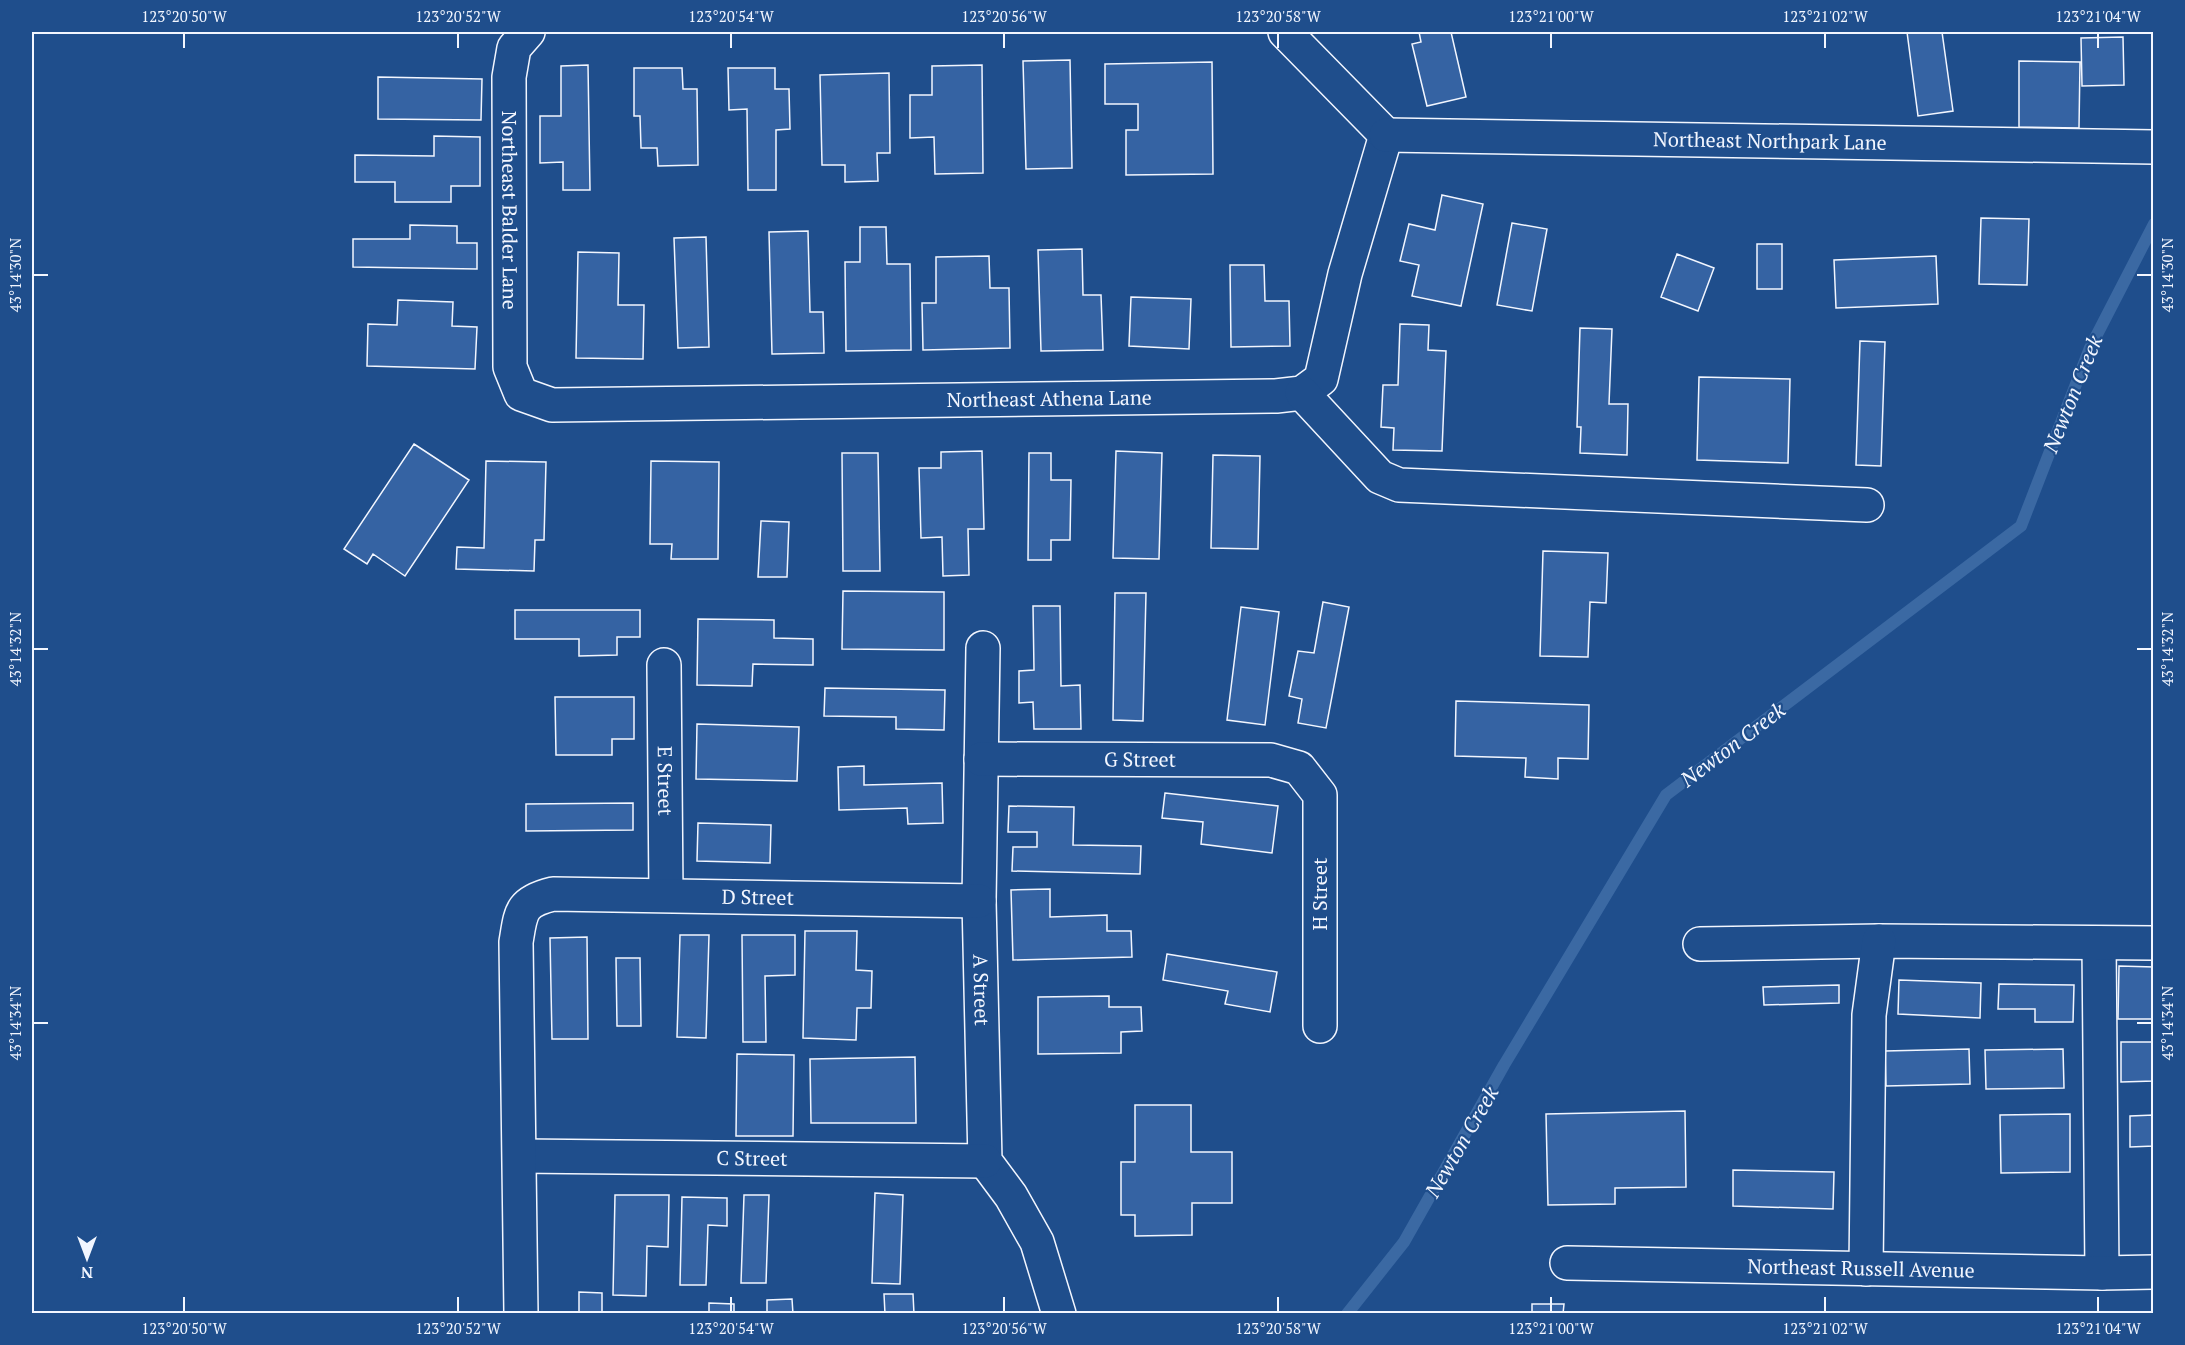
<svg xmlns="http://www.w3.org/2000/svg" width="2185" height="1345" font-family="'PT Serif',serif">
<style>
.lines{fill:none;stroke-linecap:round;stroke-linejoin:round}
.stream{stroke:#3b69a3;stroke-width:12}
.building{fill:#3563a3;stroke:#f2f6ff;stroke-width:1.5}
.minor-casing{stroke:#f2f6ff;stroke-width:36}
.minor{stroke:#1f4e8c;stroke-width:33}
.ticks{fill:none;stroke:#f2f6ff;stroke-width:2}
.labels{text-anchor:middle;stroke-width:4.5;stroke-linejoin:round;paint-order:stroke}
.street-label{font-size:20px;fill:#f2f6ff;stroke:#1f4e8c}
.water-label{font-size:21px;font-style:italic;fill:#f2f6ff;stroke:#1f4e8c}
.neatline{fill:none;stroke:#f2f6ff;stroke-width:2}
.ticks-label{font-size:15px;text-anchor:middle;fill:#f2f6ff}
</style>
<rect width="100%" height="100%" fill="#1f4e8c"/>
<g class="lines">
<path class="stream" d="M1347,1314L1404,1242L1504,1065L1666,795L2021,526L2090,348L2154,224"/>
</g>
<path class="building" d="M401,32H476L401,33Z
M1419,32H1451L1466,97L1427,106L1412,44L1421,42Z
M1907,32H1942L1953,111L1918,116Z
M2123,37L2124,85L2082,86L2081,38Z
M1070,60L1072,168L1026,169L1023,61Z
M2019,61L2080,62L2079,128L2019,127Z
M1212,62L1213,174L1126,175V130H1138V104H1105V64Z
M588,65L590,190H563V162L540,163V116H561V66Z
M982,65L983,173L935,174L934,137L910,138V95H932V66Z
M634,68H682L683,89H697L698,165L658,166L657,148H641L640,116H634Z
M728,68H775V89H789L790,129L776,130V190H748L747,109L729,110Z
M889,73L890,153H877L878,181L845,182V165H822L820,75Z
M378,77L482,79L481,120L378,119Z
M434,136L480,137V186H451V202H395V182H355V155L434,156Z
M1442,195L1483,204L1461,306L1412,296L1419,265L1400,261L1409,224L1435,230Z
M1981,218L2029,219L2027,285L1979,284Z
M1512,223L1547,229L1532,311L1497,305Z
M410,225L457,226V243H477V269L353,267V239H410Z
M860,227H886L887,264H910L911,350L846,351L845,262H860Z
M808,231L810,312H823L824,353L772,354L769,232Z
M706,237L709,347L678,348L674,238Z
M1757,244H1782V289H1757Z
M1082,249L1083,295H1101L1103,350L1041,351L1038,250Z
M578,252L619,253L618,305H644L643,359L576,358Z
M1677,254L1714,268L1698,311L1661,297Z
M989,256L990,288H1009L1010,348L923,350L922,303H936V257Z
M1936,256L1938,304L1836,308L1834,260Z
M1230,265H1264L1265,301H1289L1290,346L1231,347Z
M1131,297L1191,299L1189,349L1129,346Z
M398,300L453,302L452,326L477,327L475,369L367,366L368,324L397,325Z
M1400,324L1429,325L1428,350L1446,351L1442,451L1393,450L1394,428L1381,427L1383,385H1398Z
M1580,328L1612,329L1609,404H1628L1627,455L1580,453L1581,427H1577Z
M1860,341L1885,342L1881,466L1856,465Z
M1699,377L1790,379L1788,463L1697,460Z
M414,444L469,480L405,576L373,554L367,564L344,549Z
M982,451L984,529H968L969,575L943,576L942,537L921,538L919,468H941V452Z
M1116,451L1162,453L1159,559L1113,558Z
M842,453H878L880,571H843Z
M1029,453H1051V480H1071L1070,540H1051V560H1028Z
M1213,455L1260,456L1258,549L1211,548Z
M486,461L546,462L544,540H535L534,571L456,569L457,547L484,548Z
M651,461L719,462L718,559H671L672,544H650Z
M761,521L789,522L787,577H758Z
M1543,551L1608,553L1606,603L1590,602L1588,657L1540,656Z
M843,591L944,592V650L842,649Z
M1115,593H1146L1143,721L1113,720Z
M1323,602L1349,607L1326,728L1298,723L1302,699L1289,696L1298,651L1314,653Z
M1033,606H1060L1061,686L1080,685L1081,729H1034L1033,702L1019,703V671L1034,670Z
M1241,607L1279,612L1265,725L1227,720Z
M515,610H640V637H617V655L579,656V639H515Z
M698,619L774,620V638L813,639V665L753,664L752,686L697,685Z
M825,688L945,690L944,730L896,729V717L824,716Z
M555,697H634V739H612V755H556Z
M1456,701L1589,705L1588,759L1558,758V779L1525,777L1526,758L1455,756Z
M697,724L799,727L797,781L696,779Z
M864,766V785L942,783L943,823L908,824L907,808L839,810L838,767Z
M1165,793L1278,806L1272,853L1201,844L1203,822L1162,818Z
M633,803V830L526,831V804Z
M1009,806L1074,807L1073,845L1141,846L1140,874L1012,871L1013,847H1037V832H1008Z
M698,823L771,825L770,863L697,861Z
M1050,889V917L1107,915V931H1131L1132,957L1013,960L1011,890Z
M805,931H857L856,970L872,971L871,1008H857L856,1040L803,1038Z
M680,935H709L706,1038L677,1037Z
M742,935H795V975L765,976L766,1042H743Z
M587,937L588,1039H552L550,938Z
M1167,954L1277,972L1270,1012L1225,1004L1228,991L1163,980Z
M616,958H640L641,1026H617Z
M2119,966L2154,967V1019H2118Z
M1899,980L1981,983L1980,1018L1898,1014Z
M1999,984L2074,985L2073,1022H2035V1009H1998Z
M1839,985V1003L1764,1005L1763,987Z
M1109,996V1007H1141L1142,1031L1121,1032V1053L1038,1054V997Z
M2121,1042H2154V1081L2121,1082Z
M1969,1049L1970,1084L1886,1086L1885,1051Z
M2063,1049L2064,1088L1986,1089L1985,1050Z
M737,1054L794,1055L793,1136H736Z
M915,1057L916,1123H811L810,1059Z
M1135,1105H1191V1152H1232V1203H1192V1235L1135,1236V1215H1121V1162H1135Z
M1685,1111L1686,1187L1615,1188V1204L1548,1205L1546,1114Z
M2070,1114V1172L2001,1173L2000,1115Z
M2154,1115V1146L2130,1147V1116Z
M1733,1170L1834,1172L1833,1209L1733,1206Z
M875,1193L903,1195L900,1284L872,1283Z
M615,1195H669L668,1247L647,1246L646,1296L613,1295Z
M744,1195H769L766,1283H741Z
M682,1197L727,1198V1226L708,1225L706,1285H680Z
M579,1292L602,1293V1314H579Z
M884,1294H913L914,1314H885Z
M792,1299L793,1314H767V1300Z
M709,1303L734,1304V1314H709Z
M1532,1304H1564L1563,1314H1532Z"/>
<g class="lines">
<g class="minor-casing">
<g id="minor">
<path id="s1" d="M528,32L514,48L509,77L510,367L521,394L552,405L1276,396L1302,393L1321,379L1345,274L1386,135"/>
<path d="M1285,32L1386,135"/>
<path id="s2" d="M1386,135L2154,147"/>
<path d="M1302,393L1380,477L1399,485L1867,505"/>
<path id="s3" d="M983,648L979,901L985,1161L1011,1196L1037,1242L1059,1314"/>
<path id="s4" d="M664,665L666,895"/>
<path id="s5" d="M981,759L1271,760L1299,768L1320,795V1026"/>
<path d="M2099,943L2102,1273"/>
<path d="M1700,944L1879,941L2154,943"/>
<path id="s6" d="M520,1156L985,1161"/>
<path id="s7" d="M1567,1263L2102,1273L2154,1272"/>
<path d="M1866,1269L1869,1015L1879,941"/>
<path id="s8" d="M521,1314L516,942C521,912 520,902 553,894L979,901"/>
</g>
</g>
<use href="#minor" class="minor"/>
</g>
<path class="ticks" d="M184,33V48M458,33V48M731,33V48M1004,33V48M1278,33V48M1551,33V48M1825,33V48M2098,33V48M33,275H48M2137,275H2152M33,649H48M2137,649H2152M33,1023H48M2137,1023H2152M184,1297V1312M458,1297V1312M731,1297V1312M1004,1297V1312M1278,1297V1312M1551,1297V1312M1825,1297V1312M2098,1297V1312"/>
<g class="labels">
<g class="street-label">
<text dy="7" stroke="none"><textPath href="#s2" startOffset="384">Northeast Northpark Lane</textPath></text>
<text dy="7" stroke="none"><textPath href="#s1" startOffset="184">Northeast Balder Lane</textPath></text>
<text dy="7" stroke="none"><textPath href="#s1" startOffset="900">Northeast Athena Lane</textPath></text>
<text dy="7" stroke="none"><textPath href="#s5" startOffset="159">G Street</textPath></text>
<text dy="7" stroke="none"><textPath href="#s4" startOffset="116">E Street</textPath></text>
<text transform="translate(1320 894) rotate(-90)" y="7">H Street</text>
<text dy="7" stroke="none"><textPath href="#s8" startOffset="644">D Street</textPath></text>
<text dy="7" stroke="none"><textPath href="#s3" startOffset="342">A Street</textPath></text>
<text dy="7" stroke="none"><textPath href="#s6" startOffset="232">C Street</textPath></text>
<text dy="7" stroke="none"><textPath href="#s7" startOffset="294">Northeast Russell Avenue</textPath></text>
</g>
<g class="water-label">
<text transform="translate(2073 394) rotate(-68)" y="7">Newton Creek</text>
<text transform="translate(1733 745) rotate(-37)" y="7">Newton Creek</text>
<text transform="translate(1462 1142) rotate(-60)" y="7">Newton Creek</text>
</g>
</g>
<rect width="2185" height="1345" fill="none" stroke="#1f4e8c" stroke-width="66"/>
<g transform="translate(87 1258) rotate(180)" stroke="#1f4e8c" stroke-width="4.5" paint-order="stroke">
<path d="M0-4.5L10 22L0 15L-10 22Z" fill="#f2f6ff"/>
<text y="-9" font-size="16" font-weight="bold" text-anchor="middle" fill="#f2f6ff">N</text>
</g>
<rect x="33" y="33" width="2119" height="1279" class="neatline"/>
<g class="ticks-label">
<text x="184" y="22">123°20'50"W</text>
<text x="458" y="22">123°20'52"W</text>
<text x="731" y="22">123°20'54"W</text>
<text x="1004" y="22">123°20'56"W</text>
<text x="1278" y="22">123°20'58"W</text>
<text x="1551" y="22">123°21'00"W</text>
<text x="1825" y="22">123°21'02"W</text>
<text x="2098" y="22">123°21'04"W</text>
<text transform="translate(2168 275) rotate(-90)" y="5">43°14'30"N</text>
<text transform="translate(16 275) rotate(-90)" y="5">43°14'30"N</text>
<text transform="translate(2168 649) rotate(-90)" y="5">43°14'32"N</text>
<text transform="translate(16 649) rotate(-90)" y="5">43°14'32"N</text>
<text transform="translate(2168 1023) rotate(-90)" y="5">43°14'34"N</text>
<text transform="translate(16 1023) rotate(-90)" y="5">43°14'34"N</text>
<text x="184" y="1334">123°20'50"W</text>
<text x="458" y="1334">123°20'52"W</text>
<text x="731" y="1334">123°20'54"W</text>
<text x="1004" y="1334">123°20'56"W</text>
<text x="1278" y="1334">123°20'58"W</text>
<text x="1551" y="1334">123°21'00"W</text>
<text x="1825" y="1334">123°21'02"W</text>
<text x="2098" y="1334">123°21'04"W</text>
</g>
</svg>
